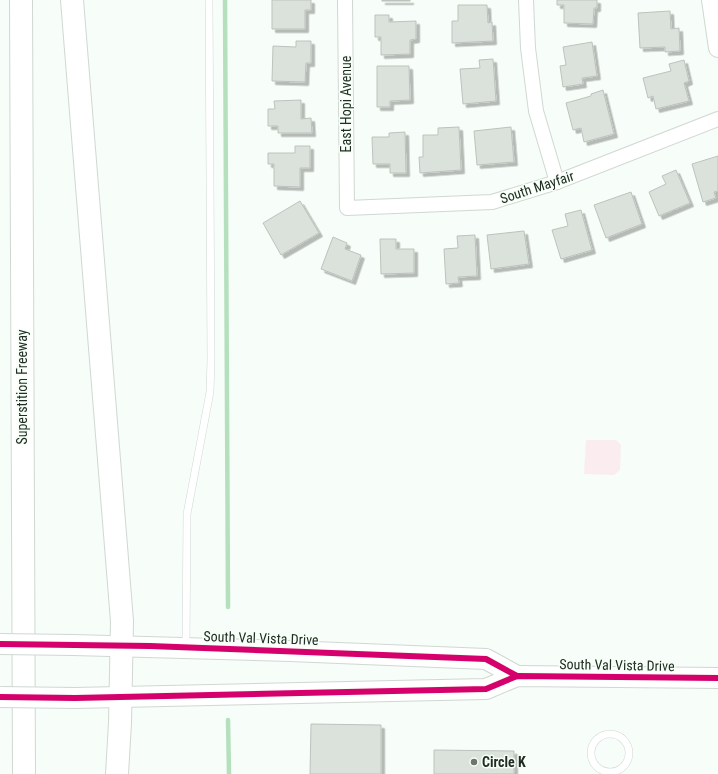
<svg xmlns="http://www.w3.org/2000/svg" width="718" height="774" font-family="'Roboto Condensed',sans-serif">
  <style>
    .green { fill: #fbecf0 }
    .lines { fill: none; stroke-linecap: round; stroke-linejoin: round }
    .stream { stroke: #b5e0be; stroke-width: 4.5 }
    .building { fill: #dae2db; stroke: #bcc3bd; filter: url(#shadow) }
    .service-casing { stroke: #d0d8d2; stroke-width: 8 }
    .minor-casing { stroke: #d0d8d2; stroke-width: 16 }
    .tertiary-casing { stroke: #d0d8d2; stroke-width: 20 }
    .secondary-casing { stroke: #d0d8d2; stroke-width: 22 }
    .motorway-casing { stroke: #d0d8d2; stroke-width: 24 }
    .service { stroke: #fefffe; stroke-width: 7 }
    .minor { stroke: #fefffe; stroke-width: 14 }
    .tertiary { stroke: #fefffe; stroke-width: 18 }
    .secondary { stroke: #fefffe; stroke-width: 20 }
    .motorway { stroke: #fefffe; stroke-width: 22 }
    .secondary-bridge-casing { stroke: #d0d8d2; stroke-width: 22; stroke-linecap: butt }
    .secondary-bridge { stroke: #fefffe; stroke-width: 20 }
    .cycleway-casing { stroke: #f5fff6; stroke-width: 8 }
    .cycleway { stroke: #d6006c; stroke-width: 6 }
    .poi-dot { fill: #6d756e; stroke: #f5fff6; stroke-width: 1.5 }
    .labels { text-anchor: middle; stroke-width: 3; stroke-linejoin: round; paint-order: stroke }
    .street-label { font-size: 14px; fill: #222c24; stroke: #f5fff6 }
    .poi-label { font-size: 14px; font-weight: bold; fill: #222c24; stroke: #f5fff6; text-anchor: start }
  </style>
  <defs>
    <filter id="shadow"><feDropShadow dx="3.5" dy="3.5" stdDeviation="0" flood-color="#0004"/></filter>
  </defs>
  <rect width="100%" height="100%" fill="#f7fdf8"/>
  <polygon class="green" points="586,440 616,440 621,445 620,470 614,475 584,474"/>
  <g class="lines">
    <g class="stream">
      <polyline points="225,0 228,607"/>
      <polyline points="228,720 229,774"/>
    </g>
  </g>
  <g class="building">
    <polygon points="272,0 311,0 311,10 305,10 305,29 272,29"/>
    <rect x="382" y="0" width="28" height="1"/>
    <polygon points="557,0 597,0 597,8 594,8 593,24 564,23 564,5 557,5"/>
    <polygon points="458,5 487,5 488,23 492,22 493,41 452,43 452,21 458,21"/>
    <polygon points="670,11 671,29 679,28 680,51 665,52 665,47 640,48 638,13"/>
    <polygon points="375,15 389,15 389,22 416,21 416,39 410,40 410,54 381,55 381,37 375,37"/>
    <polygon points="296,41 311,41 311,63 306,63 305,82 272,81 273,46 296,47"/>
    <polygon points="592,42 597,76 582,78 583,84 563,87 560,66 566,65 563,47"/>
    <polygon points="493,59 496,101 463,104 460,69 480,68 479,60"/>
    <polygon points="684,60 689,81 684,83 689,101 656,109 653,96 648,98 643,78 671,71 669,64"/>
    <polygon points="377,66 409,66 410,100 390,101 390,107 377,107"/>
    <polygon points="603,90 614,134 584,142 581,128 573,130 566,103 591,96 591,94"/>
    <polygon points="301,100 301,119 311,118 312,133 278,133 278,126 268,126 268,109 275,109 274,101"/>
    <polygon points="459,127 461,170 420,173 419,157 423,157 423,135 438,135 438,128"/>
    <polygon points="511,127 514,162 477,165 474,131"/>
    <polygon points="405,132 406,173 390,173 390,164 373,164 372,137 389,137 389,133"/>
    <polygon points="295,146 310,146 310,168 300,168 300,187 274,186 274,164 268,164 268,153 295,153"/>
    <polygon points="718,156 718,191 714,192 716,198 703,202 692,164"/>
    <polygon points="676,170 690,203 659,216 649,192 666,184 662,176"/>
    <polygon points="631,192 642,224 606,238 594,205"/>
    <polygon points="300,201 319,233 281,255 263,223"/>
    <polygon points="581,210 592,250 561,259 552,230 568,226 565,214"/>
    <polygon points="524,231 529,264 491,269 487,235"/>
    <polygon points="475,235 477,276 458,277 459,283 446,284 444,249 458,248 457,236"/>
    <polygon points="333,237 347,243 345,249 361,255 352,281 321,269"/>
    <polygon points="380,239 396,239 396,249 414,249 414,273 381,274"/>
    <polygon points="311,724 381,725 381,774 310,774"/>
    <polygon points="434,750 514,751 514,774 434,774"/>
  </g>
  <g class="lines">
    <g class="service-casing">
      <g id="service">
        <polyline points="186,647 187,514 210,392 211,360 209,0"/>
        <circle cx="610" cy="753" r="19"/>
      </g>
    </g>
    <g class="minor-casing">
      <g id="minor">
        <polyline points="345,0 347,208 492,202 557,182 718,119"/>
        <polyline points="526,0 528,48 536,111 557,182"/>
      </g>
    </g>
    <g class="tertiary-casing">
      <polyline id="tertiary" points="711,0 718,48"/>
    </g>
    <g class="secondary-casing">
      <g id="secondary">
        <polyline points="73,645 290,651 486,659 517,676"/>
        <polyline points="75,698 486,689 517,676 718,678"/>
      </g>
    </g>
    <g class="motorway-casing">
      <g id="motorway">
        <polyline points="21,0 24,774"/>
        <polyline points="72,0 122,621 120,723 117,774"/>
      </g>
    </g>
    <use href="#service" class="service"/>
    <use href="#minor" class="minor"/>
    <use href="#tertiary" class="tertiary"/>
    <use href="#secondary" class="secondary"/>
    <use href="#motorway" class="motorway"/>
    <g class="secondary-bridge-casing">
      <g id="secondary-bridge">
        <polyline points="0,644 73,645"/>
        <polyline points="0,697 75,698"/>
      </g>
    </g>
    <use href="#secondary-bridge" class="secondary-bridge"/>
    <g class="cycleway-casing">
      <g id="cycleway">
        <polyline points="0,644 150,646 486,659 517,676"/>
        <polyline points="0,697 75,698 486,689 517,676 718,678"/>
      </g>
    </g>
    <use href="#cycleway" class="cycleway"/>
  </g>
  <circle class="poi-dot" cx="474" cy="762" r="4"/>
  <g class="labels">
    <g class="street-label">
      <text transform="translate(346 104) rotate(-90)" y="5">East Hopi Avenue</text>
      <text transform="translate(537 187) rotate(-18)" y="5">South Mayfair</text>
      <text transform="translate(22 387) rotate(-90)" y="5">Superstition Freeway</text>
      <text transform="translate(261 638) rotate(2)" y="5">South Val Vista Drive</text>
      <text transform="translate(617 665) rotate(1)" y="5">South Val Vista Drive</text>
    </g>
    <g class="poi-label">
      <text x="482" y="767">Circle K</text>
    </g>
  </g>
</svg>
